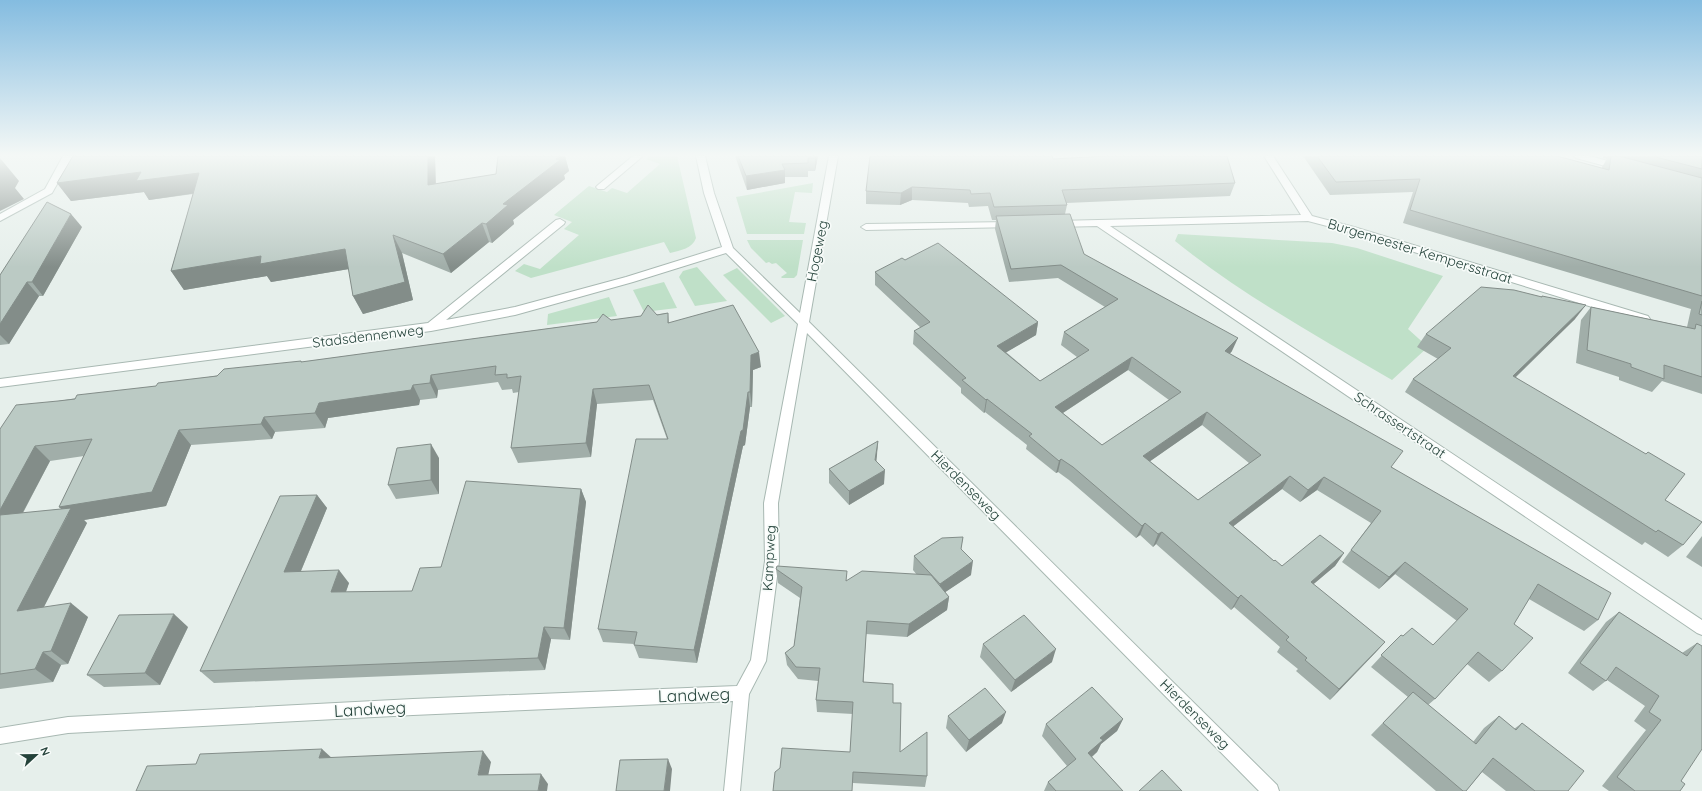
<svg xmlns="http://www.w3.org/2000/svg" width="1702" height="791" font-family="Quicksand,sans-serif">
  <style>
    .green { fill: #bfe0c8 }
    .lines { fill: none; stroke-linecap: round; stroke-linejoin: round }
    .lane-casing { stroke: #a8b8b2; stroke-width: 2 }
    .street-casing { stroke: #a8b8b2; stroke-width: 2 }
    .lane { fill: #fff; fill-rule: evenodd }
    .street { fill: #fff; fill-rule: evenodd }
    .wall { fill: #a1aea9; fill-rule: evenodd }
    .shaded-wall { fill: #838d89 }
    .building { fill: #bbcac4; stroke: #838d89; fill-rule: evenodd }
    .labels { text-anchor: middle; stroke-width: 3.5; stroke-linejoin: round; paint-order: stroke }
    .street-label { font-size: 14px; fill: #24423a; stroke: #f7fbf9 }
    .near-street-label { font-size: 17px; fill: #24423a; stroke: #f7fbf9 }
  </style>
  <rect width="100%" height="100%" fill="#e6efeb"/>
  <g class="green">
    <path d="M650,156h27l19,82c-4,11 -15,12 -26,15l-6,-11 -133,36 -16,-7 9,-7 16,5 39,-34 -15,-6 8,-7 -18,-7 35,-29 18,6 5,-4 15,5 33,-29 -14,-5z"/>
    <polygon points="813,183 812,193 795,192 789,222 806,223 804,234 747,234 736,197"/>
    <path d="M1178,234l154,9 25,5 86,28 -35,53 20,18 -36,33c-74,-43 -150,-85 -217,-139z"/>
    <polygon points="747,240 803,240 797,275 794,278 782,278 781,277 787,273 776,263 772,264 769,262 766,263 751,248"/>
    <polygon points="697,267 727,301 695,306 679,277 683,271"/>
    <polygon points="737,268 785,316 771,323 723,275"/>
    <polygon points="664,282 677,308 644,312 633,290"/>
    <polygon points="609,297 617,316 547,325 548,314"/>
  </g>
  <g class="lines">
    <g class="lane-casing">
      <polygon id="lane" points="63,156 73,156 52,193 0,221 0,214 45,189"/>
    </g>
    <g class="street-casing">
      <g id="street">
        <polygon points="633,156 643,156 604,189 598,189 596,187 598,185"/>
        <polygon points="696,156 705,156 714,193 733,248 800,313 829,156 838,156 809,322 1277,785 1279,791 1259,791 807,333 778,503 779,561 766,661 749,694 740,791 724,791 733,701 413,715 68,733 0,744 0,728 68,717 413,699 737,686 751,660 765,561 764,503 798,324 726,253 633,282 515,315 431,331 0,387 0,379 428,323 556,220 560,219 565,222 564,224 446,320 515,307 626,277 722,247 704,193"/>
        <polygon points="1264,156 1273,156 1312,216 1354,227 1648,316 1650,319 1648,322 1644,323 1346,231 1308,221 1110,226 1702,620 1702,635 1697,633 1097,226 1057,227 1052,224 1057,221 1301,215"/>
        <polygon points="1574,156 1589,156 1623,165 1625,167 1620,170 1576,158"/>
        <polygon points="1011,222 1015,223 1016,225 1015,227 866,230 861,227 866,224"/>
      </g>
    </g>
    <use href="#lane" class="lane"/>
    <use href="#street" class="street"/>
  </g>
  <g class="wall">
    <polygon points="73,156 435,156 436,184 496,174 498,156 566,156 565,156 569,171 564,175 565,179 513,220 514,224 492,243 489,242 451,273 402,253 413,300 363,314 353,296 349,269 271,282 267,276 184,290 171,271 193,194 149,200 144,192 71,201 57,183"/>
    <polygon points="735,156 818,156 815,171 808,171 808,177 785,177 785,183 747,190"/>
    <polygon points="1303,156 1557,156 1602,168 1602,167 1607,159 1603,158 1603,156 1702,156 1702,394 1662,381 1652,392 1619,380 1619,377 1576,363 1581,320 1591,307 1687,327 1691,309 1403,223 1413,192 1330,195"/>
    <path d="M1053,159l182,24 -5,13 -164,7 1,2 -2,9 19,40 148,97 -2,3 162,113 206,153 -14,11 -55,-32 -15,25 -12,47 -13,11 -22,-18 -32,35 -7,6 45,37 11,-14 15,-12 15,13 8,-6 46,68h-62l-24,-19 -16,19h-30l-65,-56 37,-38 -37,-30 30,-32 2,1 30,9 24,-24 -62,-47 -16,15 -37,-27 29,-39 -54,-33 -17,12 -18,-13 -49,37 41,35 8,5 62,-13 -9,13 -22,18 72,58 -10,11 -45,47 -34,-29 2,-2 -21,-17 3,-5 -46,-40 -3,3 -75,-66 -3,3 -13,-12 -4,3 -67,-58 -11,-8 -2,1 -30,-24 1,-4 -42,-33 -1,1 -23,-20v-5l-48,-44 1,-13 7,-3 -46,-43v-13l30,-12 133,62 -2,13 -30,17 34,29 37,-24 -16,-12 3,-13 41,-25 -47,-29 -49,4 -14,-53 1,-9h-4l-4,-14 -19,1 -1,-4 -56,-3 -12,5 -34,-1v-13zM1128,370l41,30 -67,45 -39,-32zM1202,425l47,38 -51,37 -48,-39z"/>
    <polygon points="82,227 43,296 39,296 9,344 0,345 0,275"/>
    <polygon points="1542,296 1575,319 1516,377 1665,500 1683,545 1668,557 1645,542 1642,545 1405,392 1413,379 1438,359 1417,347 1426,334 1541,297"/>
    <path d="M668,313l1,10 92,44 -8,3 -1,37h-2l-5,38 -2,1 -46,217 -58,-5 -5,-13v-1l-31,-2 -5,-13 69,-190 -14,-39 -56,4 -6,53 -73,6 -7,-15 8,-56 -6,1 -1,-4 -10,1 -4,-8 -60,8 -1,8 -17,2 -1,5 -91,13 -3,10 -50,4 -3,7 -81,6 -25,61 -82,14 3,3 -43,84 44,10 -20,47 -7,1 -8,17 -53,7v-260l58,-28 98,-15 145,-25 1,1 309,-42zM84,456l-25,51 3,2 -39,4 27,-52z"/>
    <polygon points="878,441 876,461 884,484 849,505 829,483 829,469"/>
    <polygon points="439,458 439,494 396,499 388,485"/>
    <polygon points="581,489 586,502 570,640 551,639 545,670 214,683 200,671 317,495 327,508 301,571 349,583 346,592 412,591 441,567"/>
    <polygon points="1702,536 1702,567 1686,557"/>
    <polygon points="963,537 961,549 971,575 945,592 949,597 947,610 907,637 866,634 863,682 893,703 900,752 927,776 925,787 853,783 850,752 853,714 817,712 816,700 818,681 798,679 787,665 785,653 794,646 800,598 778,583 776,569 847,581 917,575 913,570 914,556"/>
    <polygon points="1619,612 1682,653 1697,643 1680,791 1609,791 1602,786 1646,730 1634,721 1645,706 1607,680 1593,691 1568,673 1606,622"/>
    <polygon points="188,627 160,685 104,687 87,675"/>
    <polygon points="983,644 1052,662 1011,692 980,657"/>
    <polygon points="948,716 1002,723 966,752 946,728"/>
    <polygon points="1123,719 1117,731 1101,744 1097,752 1092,757 1123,791 1044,791 1048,782 1067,766 1042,736 1046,724"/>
  </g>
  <g class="shaded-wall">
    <polygon points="428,156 435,156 436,203 428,185"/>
    <polygon points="551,156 566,156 565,156 569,171 564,175 565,179 513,220 514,224 492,243 486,224 503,204"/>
    <polygon points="815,156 818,156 815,171"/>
    <polygon points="0,158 19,181 15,188 24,199 0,211"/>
    <polygon points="785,170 785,183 747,190 746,176"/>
    <polygon points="141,172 199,173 210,191 149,200 144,192 71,201 57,183"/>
    <polygon points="912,187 912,200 900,205 901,193"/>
    <polygon points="71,214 82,227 43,296 32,282"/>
    <polygon points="482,223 489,242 451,273 443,254"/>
    <polygon points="393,235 402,253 413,300 363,314 353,296"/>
    <polygon points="345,249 355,268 271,282 267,276 184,290 171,271 261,256"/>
    <polygon points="27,282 39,296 9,344 0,335 0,324"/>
    <polygon points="1586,305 1575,319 1503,389 1513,376"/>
    <polygon points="1038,322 1036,335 995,359 997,346"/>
    <polygon points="1238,338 1232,351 1219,364 1225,351"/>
    <polygon points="759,352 761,367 753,370 752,407 750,392 751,355"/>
    <polygon points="1132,357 1128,370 1052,420 1055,407"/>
    <polygon points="431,375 438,390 437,398 430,383"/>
    <polygon points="413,385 420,400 419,405 328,418 325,428 315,413 319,403"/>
    <polygon points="593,389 597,404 591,457 586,443"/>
    <polygon points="748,392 750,407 745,445 743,446 697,663 694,650 741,431"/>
    <polygon points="987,399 985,412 984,413 986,400"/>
    <polygon points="1207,412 1202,425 1139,469 1143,456"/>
    <polygon points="264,417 275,432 272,439 261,424"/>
    <polygon points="179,430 191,445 166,506 84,520 87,523 35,624 17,611 68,515 59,507"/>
    <polygon points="878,441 877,455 875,474 875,460"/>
    <polygon points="431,444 439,458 439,494 431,480"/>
    <polygon points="35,446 50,461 14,529 0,518 0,510"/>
    <polygon points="1061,459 1058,472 1056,473 1059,461"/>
    <polygon points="885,470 884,484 849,505 849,491"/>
    <polygon points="1290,476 1282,489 1222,535 1229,523"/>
    <polygon points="1324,477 1317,490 1300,502 1308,490"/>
    <polygon points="581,489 586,502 570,640 564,628"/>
    <polygon points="317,495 327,508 295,585 284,572"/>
    <polygon points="1145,523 1140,535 1136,538 1142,526"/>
    <polygon points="1162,532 1156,544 1153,547 1158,534"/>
    <polygon points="1344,553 1335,566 1302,594 1311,582"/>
    <polygon points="973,561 971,575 938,597 940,584"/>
    <polygon points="1405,562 1395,574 1379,589 1389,577"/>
    <polygon points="339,570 349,583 341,605 331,592"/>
    <polygon points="1241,595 1234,607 1231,610 1238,598"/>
    <polygon points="949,597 947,610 907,637 909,624"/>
    <polygon points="71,603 88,617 68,664 51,651"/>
    <polygon points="174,614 188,627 160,685 145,673"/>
    <polygon points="867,621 866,634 863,694 863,682"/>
    <polygon points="544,627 551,639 545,670 538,658"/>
    <polygon points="1385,642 1375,653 1330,700 1339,689"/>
    <polygon points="1056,649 1052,662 1011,692 1015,680"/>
    <polygon points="43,652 61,665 53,682 35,669"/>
    <polygon points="1006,712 1002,723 966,752 969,740"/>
    <polygon points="1123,719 1117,731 1101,744 1097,752 1083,764 1088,753 1100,738"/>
    <polygon points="322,749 334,760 319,758"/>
    <polygon points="483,751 491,762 486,786 478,775"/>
    <polygon points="668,759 672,769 670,791 664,791"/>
    <polygon points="541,774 548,784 547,791 538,791"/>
  </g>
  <g class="building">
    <polygon points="73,156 428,156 428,185 496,174 498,156 560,156 556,159 560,160 503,204 508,205 486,224 482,223 443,254 393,235 405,282 353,296 345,249 260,264 261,256 171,271 199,173 136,181 141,172 57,183"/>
    <polygon points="738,156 815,156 815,158 808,158 808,163 782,164 785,170 746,176"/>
    <polygon points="870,156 1052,156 1053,159 1106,156 1227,156 1235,183 1062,190 1067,205 994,207 990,193 971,194 970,190 912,187 901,193 866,191"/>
    <polygon points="1317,156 1557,156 1609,170 1611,156 1619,156 1702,178 1702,296 1410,210 1420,179 1336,182"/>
    <polygon points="1652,156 1702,156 1702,169"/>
    <polygon points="47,202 71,214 32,282 27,282 0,324 0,275"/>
    <path d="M1070,214l14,40 154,84 -13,13 178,100 -12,16 220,126 -13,27 -60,-36 -24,40 19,14 -31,33 -24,-19 -43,47 -54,-44 20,-20 2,1 9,-8 21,17 35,-36 -63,-47 -16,15 -38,-27 30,-39 -57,-34 -16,13 -18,-14 -61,47 45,38 1,-1 7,6 38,-31 24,18 -33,29 74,60 -46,47 -34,-29 2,-2 -21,-18 3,-3 -48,-42 -3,3 -76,-66 -4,2 -13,-11 -3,3 -69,-59 -12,-8 -2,2 -30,-25 3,-2 -45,-35 -1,1 -24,-20 4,-2 -52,-47 16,-9 -55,-50 27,-14 3,2 33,-17 100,79 -41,24 43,35 49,-31 -25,-18 54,-33 -57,-34 -50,4 -15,-53zM1132,357l49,35 -79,53 -47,-38zM1207,412l54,43 -63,45 -55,-44z"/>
    <polygon points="1481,287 1514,290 1542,297 1542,296 1586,305 1513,376 1646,454 1648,452 1685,474 1665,500 1702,522 1683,545 1658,530 1656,532 1413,379 1451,348 1426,334"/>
    <polygon points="1702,301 1702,315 1699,314"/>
    <polygon points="648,305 657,315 668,313 668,323 733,305 759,352 751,355 750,392 748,392 743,430 741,431 694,650 634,645 637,632 598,629 636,439 668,439 649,385 593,389 586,443 511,448 521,376 507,378 507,374 495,375 496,366 431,375 430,383 413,385 411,390 319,403 315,413 264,417 261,424 179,430 152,492 59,507 92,439 35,446 0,510 0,429 16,405 58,401 75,399 77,395 156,386 158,383 217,376 224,369 301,361 301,362 597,322 603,314 611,320 641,316"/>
    <polygon points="1591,307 1695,329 1696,324 1702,326 1702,377 1664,365 1664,379 1631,367 1631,364 1587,350"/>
    <polygon points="878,441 875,460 885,470 849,491 829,469"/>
    <polygon points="431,444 431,480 388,485 397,448"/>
    <polygon points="466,481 581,489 564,628 544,627 538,658 200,671 280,496 317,495 284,572 339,570 331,592 412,591 420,568 441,567"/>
    <polygon points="71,508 17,611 71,603 51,651 43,652 35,669 0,674 0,515"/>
    <polygon points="963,537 961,549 973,561 940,584 914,556 942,538"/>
    <polygon points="777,566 847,571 846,581 862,571 931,575 949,597 909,624 867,621 863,682 893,684 893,703 901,703 900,752 927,732 927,776 853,772 852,791 773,791 775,772 780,768 782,748 850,752 853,702 816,700 820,668 796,667 785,653 794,646 802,587 776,569"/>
    <polygon points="1619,612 1687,656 1697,643 1702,646 1702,749 1681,781 1685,784 1680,791 1635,791 1617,777 1661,720 1649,712 1659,696 1616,667 1606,681 1580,663"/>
    <polygon points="174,614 145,673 87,675 119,615"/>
    <polygon points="1024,615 1056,649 1015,680 983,644"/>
    <polygon points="1092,687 1123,719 1100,738 1103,740 1088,753 1123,791 1056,791 1048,782 1076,759 1046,724"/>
    <polygon points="985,688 1006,712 969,740 948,716"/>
    <polygon points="1413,692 1476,744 1499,716 1516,730 1522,723 1584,771 1568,791 1535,791 1493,758 1466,791 1463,791 1383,723"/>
    <polygon points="322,749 319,758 483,751 478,775 541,774 538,791 136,791 147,766 196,764 200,754"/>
    <polygon points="668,759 664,791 616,791 620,760"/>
    <polygon points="1162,770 1182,791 1139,791"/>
  </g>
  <linearGradient id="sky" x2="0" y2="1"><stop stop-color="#84bce0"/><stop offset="0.58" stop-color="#f4f8f6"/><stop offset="1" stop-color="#f4f8f6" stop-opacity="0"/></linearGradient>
  <rect width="1702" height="267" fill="url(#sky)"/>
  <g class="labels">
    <g class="street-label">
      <text transform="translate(817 251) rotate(-79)" y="5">Hogeweg</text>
      <text transform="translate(1420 251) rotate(17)" y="5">Burgemeester Kempersstraat</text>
      <text transform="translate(368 336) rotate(-7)" y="5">Stadsdennenweg</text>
      <text transform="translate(1400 425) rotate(34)" y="5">Schrassertstraat</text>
      <text transform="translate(966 485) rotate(45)" y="5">Hierdenseweg</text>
      <text transform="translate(769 558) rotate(-87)" y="5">Kampweg</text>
      <text transform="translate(1195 714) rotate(45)" y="5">Hierdenseweg</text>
    </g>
    <g class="near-street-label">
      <text transform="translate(694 695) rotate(-2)" y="6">Landweg</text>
      <text transform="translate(370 709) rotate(-3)" y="6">Landweg</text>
    </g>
  </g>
  <g transform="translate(36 755) rotate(68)" stroke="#f7fbf9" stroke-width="3" paint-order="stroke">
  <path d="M0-3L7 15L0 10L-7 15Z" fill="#24423a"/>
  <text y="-6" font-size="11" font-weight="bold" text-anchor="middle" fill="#24423a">N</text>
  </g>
</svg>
